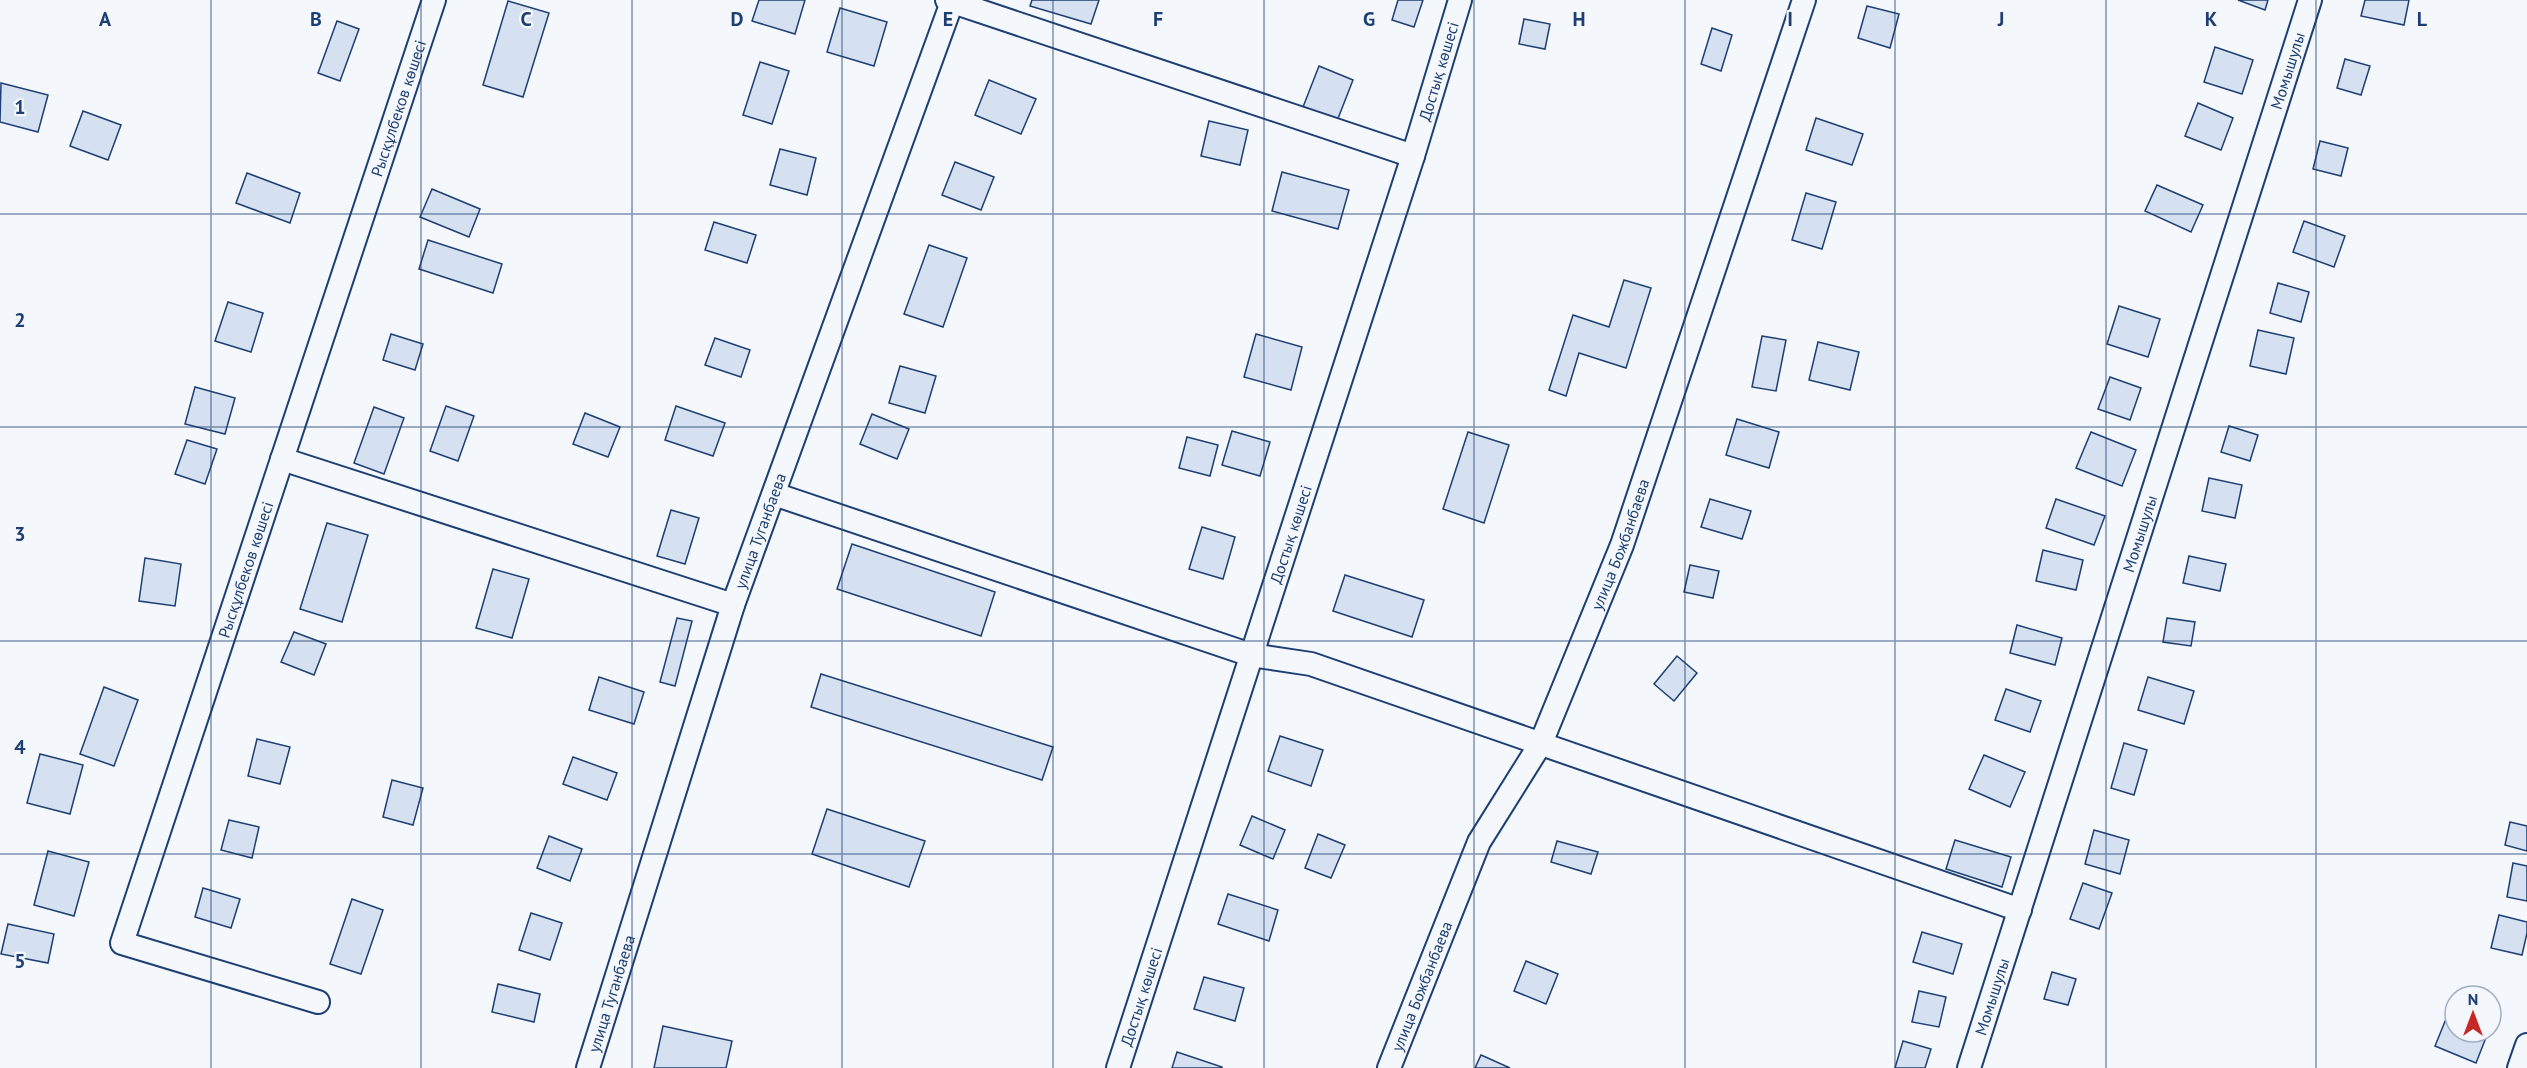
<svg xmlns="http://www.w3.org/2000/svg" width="2527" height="1068" font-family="'PT Sans',sans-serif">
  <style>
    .building { fill: #d5e0f0; stroke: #1d3f73; stroke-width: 1.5 }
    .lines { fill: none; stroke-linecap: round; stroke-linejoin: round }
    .minor-casing { stroke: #1d3f73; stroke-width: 26 }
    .minor { stroke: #f4f7fb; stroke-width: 22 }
    .grid { fill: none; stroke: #1d3f73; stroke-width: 1.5; stroke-opacity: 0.55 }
    .labels { text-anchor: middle; stroke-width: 4.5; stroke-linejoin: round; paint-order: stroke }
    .street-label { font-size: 16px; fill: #1d3f73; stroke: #f4f7fb }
    .grid-label { font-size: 20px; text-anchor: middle; font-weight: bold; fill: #1d3f73; stroke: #f4f7fb; stroke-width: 4.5; stroke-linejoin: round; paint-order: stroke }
  </style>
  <rect width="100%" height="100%" fill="#f4f7fb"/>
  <g class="building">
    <polygon points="759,0 805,0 795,34 752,21"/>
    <polygon points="1032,0 1099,0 1091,24 1030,6"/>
    <polygon points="1398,0 1423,0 1414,27 1392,20"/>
    <polygon points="2238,0 2268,0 2265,10"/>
    <polygon points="2365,0 2409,0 2404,25 2361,16"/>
    <polygon points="508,1 549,13 523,97 483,85"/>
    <polygon points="1867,6 1899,14 1890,48 1858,38"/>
    <polygon points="840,8 887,22 874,66 827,52"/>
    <polygon points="1524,19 1550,24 1545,49 1519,44"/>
    <polygon points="337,21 359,29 340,81 318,73"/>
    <polygon points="1712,28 1732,35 1721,71 1701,64"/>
    <polygon points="2215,47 2253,60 2242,94 2204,82"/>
    <polygon points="2345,59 2370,66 2361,95 2337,88"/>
    <polygon points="760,62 789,71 772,124 743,115"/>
    <polygon points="1319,66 1353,80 1337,121 1303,107"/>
    <polygon points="989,80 1036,99 1021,134 975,115"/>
    <polygon points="1,83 48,95 38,132 0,122"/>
    <polygon points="2198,103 2233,118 2221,150 2185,136"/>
    <polygon points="83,111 121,125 108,160 70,146"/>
    <polygon points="1816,118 1863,134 1852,165 1806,150"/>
    <polygon points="1209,121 1248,130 1240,165 1201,156"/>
    <polygon points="2320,141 2348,148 2341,176 2313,169"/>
    <polygon points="780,149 816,158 807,195 770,185"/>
    <polygon points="955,162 994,177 981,210 942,195"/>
    <polygon points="1282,172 1349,190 1338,229 1272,211"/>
    <polygon points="247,173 300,193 290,223 236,203"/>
    <polygon points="2157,185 2203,205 2191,232 2145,211"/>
    <polygon points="432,189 480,209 469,237 420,217"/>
    <polygon points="1806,193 1836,202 1822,249 1792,240"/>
    <polygon points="2304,221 2345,236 2334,267 2293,252"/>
    <polygon points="714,222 756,235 747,263 705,250"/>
    <polygon points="428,240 502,264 493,293 419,269"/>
    <polygon points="929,245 967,258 943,327 904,314"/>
    <polygon points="1624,280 1651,288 1626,368 1579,353 1566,396 1549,390 1573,315 1609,327"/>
    <polygon points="2278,283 2309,292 2301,322 2270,313"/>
    <polygon points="228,302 263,313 251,352 215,341"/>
    <polygon points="2119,306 2160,319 2148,357 2107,344"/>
    <polygon points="2258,330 2294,338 2286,374 2250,366"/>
    <polygon points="391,334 423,344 415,370 383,360"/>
    <polygon points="1256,334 1302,347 1291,390 1244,377"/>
    <polygon points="1762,336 1786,340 1776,391 1752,387"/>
    <polygon points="715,338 750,350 741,377 705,365"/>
    <polygon points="1818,342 1859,352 1850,390 1809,380"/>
    <polygon points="900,366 936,376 925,413 889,403"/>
    <polygon points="2110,377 2141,388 2130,420 2098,409"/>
    <polygon points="195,387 235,398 225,434 185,424"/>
    <polygon points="446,406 474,416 458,461 430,451"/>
    <polygon points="676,406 725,423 713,456 665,440"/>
    <polygon points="374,407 404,418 384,474 354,463"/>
    <polygon points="585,413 620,427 608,457 573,444"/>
    <polygon points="872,414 909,429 897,459 860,444"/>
    <polygon points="1737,419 1779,432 1769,468 1726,455"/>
    <polygon points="2229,426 2258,435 2250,461 2221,452"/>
    <polygon points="1232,431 1270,442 1260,476 1222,465"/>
    <polygon points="1468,432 1509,445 1484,523 1443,509"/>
    <polygon points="2091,432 2136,450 2122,486 2076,468"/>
    <polygon points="1187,437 1218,445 1210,476 1179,468"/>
    <polygon points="187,440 217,449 205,484 175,474"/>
    <polygon points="2209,478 2242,485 2235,518 2202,511"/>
    <polygon points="1710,499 1751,511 1742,539 1701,527"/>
    <polygon points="2056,499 2105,516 2094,545 2046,528"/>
    <polygon points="671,510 699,518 685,564 657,556"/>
    <polygon points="327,523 368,535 342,622 300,609"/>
    <polygon points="1202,527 1235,537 1223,579 1189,569"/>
    <polygon points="852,544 995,592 981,636 837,589"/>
    <polygon points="2043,550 2083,560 2076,590 2036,581"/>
    <polygon points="2189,556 2226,564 2220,591 2183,583"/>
    <polygon points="145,558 181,564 175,606 139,601"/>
    <polygon points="1690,565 1719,571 1713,598 1684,592"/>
    <polygon points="493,569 529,579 512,638 476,628"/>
    <polygon points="1345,575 1424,600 1412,637 1333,611"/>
    <polygon points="677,618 692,621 675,686 660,682"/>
    <polygon points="2167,618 2195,622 2191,646 2163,642"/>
    <polygon points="2017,625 2062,638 2055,665 2010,653"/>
    <polygon points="294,632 326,644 314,675 281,662"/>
    <polygon points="1677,656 1697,673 1674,701 1654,684"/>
    <polygon points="821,674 1053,747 1042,780 811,707"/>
    <polygon points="599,677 644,692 634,724 589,710"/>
    <polygon points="2148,677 2194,691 2184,724 2138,710"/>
    <polygon points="104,687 138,700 114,766 80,754"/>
    <polygon points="2006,689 2041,701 2030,732 1995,720"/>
    <polygon points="1280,736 1323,750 1311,786 1268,771"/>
    <polygon points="257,739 290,747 280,784 248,776"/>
    <polygon points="2124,743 2147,750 2134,795 2111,788"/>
    <polygon points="40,754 83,765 70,814 27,803"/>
    <polygon points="1984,755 2025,772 2010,807 1969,789"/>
    <polygon points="573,757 617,773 607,800 563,784"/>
    <polygon points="392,780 423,788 413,825 383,817"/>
    <polygon points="827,809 925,841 909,887 812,854"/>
    <polygon points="1252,816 1285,830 1273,859 1240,845"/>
    <polygon points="229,820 259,827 252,858 221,850"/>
    <polygon points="2510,822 2527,826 2527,851 2505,845"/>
    <polygon points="2094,830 2129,840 2120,874 2085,864"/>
    <polygon points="1318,834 1345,845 1331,878 1305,868"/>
    <polygon points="549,836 582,849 570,881 537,868"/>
    <polygon points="1955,840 2011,857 2002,887 1946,869"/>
    <polygon points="1557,841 1598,852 1591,874 1551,862"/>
    <polygon points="48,851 89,862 74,916 34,905"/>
    <polygon points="2513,863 2527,866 2527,901 2507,897"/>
    <polygon points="2083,883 2112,893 2099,929 2070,919"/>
    <polygon points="203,888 240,899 231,928 195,917"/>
    <polygon points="1228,894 1278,910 1269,941 1218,924"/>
    <polygon points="352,899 383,910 361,974 330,964"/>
    <polygon points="531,913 562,923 550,960 519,950"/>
    <polygon points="2499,915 2527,922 2527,933 2522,955 2491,948"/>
    <polygon points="8,924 54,934 48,963 1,954"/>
    <polygon points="1922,932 1962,944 1953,974 1913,962"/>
    <polygon points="1526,961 1558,974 1546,1004 1514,991"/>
    <polygon points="2052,972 2076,979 2068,1005 2044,999"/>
    <polygon points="1204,977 1244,988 1235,1021 1194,1009"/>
    <polygon points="498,984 540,994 534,1022 492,1012"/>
    <polygon points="1919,991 1946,997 1939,1027 1912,1022"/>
    <polygon points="2446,1019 2455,1022 2455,1032 2480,1032 2487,1035 2476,1063 2435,1046"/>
    <polygon points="663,1026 732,1041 726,1068 654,1068"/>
    <polygon points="1903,1041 1931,1049 1925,1068 1895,1068"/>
    <polygon points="1177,1052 1222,1067 1222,1068 1172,1068"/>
    <polygon points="1481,1055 1510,1068 1475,1068"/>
  </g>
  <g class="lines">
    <g class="minor-casing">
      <g id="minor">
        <polyline points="947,0 1413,156"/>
        <polyline points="282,459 733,605"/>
        <polyline points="774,494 1251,655 1311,664 2020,910"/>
        <path id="s1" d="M318,1002l-196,-59 312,-943"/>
        <path id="s2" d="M588,1068l145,-463 219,-603"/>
        <path id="s3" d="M1118,1068l295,-912 47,-156"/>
        <path id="s4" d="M1389,1068l90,-226 62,-99 81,-198 182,-545"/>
        <path id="s5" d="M1969,1068l341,-1068"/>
        <polyline points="2519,1068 2527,1045"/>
      </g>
    </g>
    <use href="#minor" class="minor"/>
  </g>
  <path class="grid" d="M211,0v1068M421,0v1068M632,0v1068M842,0v1068M1053,0v1068M1264,0v1068M1474,0v1068M1685,0v1068M1895,0v1068M2106,0v1068M2316,0v1068M0,214h2527M0,427h2527M0,641h2527M0,854h2527"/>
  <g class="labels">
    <g class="street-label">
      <text dy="6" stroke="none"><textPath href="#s5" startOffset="1047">Момышулы</textPath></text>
      <text dy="6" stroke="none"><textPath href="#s3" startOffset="1047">Достық көшесі</textPath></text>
      <text dy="6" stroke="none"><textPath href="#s1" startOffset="1084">Рысқұлбеков көшесі</textPath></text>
      <text dy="6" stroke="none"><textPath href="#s2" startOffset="564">улица Туганбаева</textPath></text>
      <text dy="6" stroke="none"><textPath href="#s3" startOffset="561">Достық көшесі</textPath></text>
      <text dy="6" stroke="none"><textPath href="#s5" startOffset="561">Момышулы</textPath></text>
      <text dy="6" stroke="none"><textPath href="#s4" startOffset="574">улица Божбанбаева</textPath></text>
      <text dy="6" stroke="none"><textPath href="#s1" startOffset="598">Рысқұлбеков көшесі</textPath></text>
      <text dy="6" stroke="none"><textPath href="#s4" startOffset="88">улица Божбанбаева</textPath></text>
      <text dy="6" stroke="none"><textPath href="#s2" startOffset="78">улица Туганбаева</textPath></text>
      <text dy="6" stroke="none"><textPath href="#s3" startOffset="75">Достық көшесі</textPath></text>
      <text dy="6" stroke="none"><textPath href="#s5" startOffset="75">Момышулы</textPath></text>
    </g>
  </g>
  <g class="grid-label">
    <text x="105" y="26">A</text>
    <text x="316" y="26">B</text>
    <text x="526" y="26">C</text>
    <text x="737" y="26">D</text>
    <text x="948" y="26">E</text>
    <text x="1158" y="26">F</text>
    <text x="1369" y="26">G</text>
    <text x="1579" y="26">H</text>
    <text x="1790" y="26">I</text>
    <text x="2001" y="26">J</text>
    <text x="2211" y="26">K</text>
    <text x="2422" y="26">L</text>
    <text x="20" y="114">1</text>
    <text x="20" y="327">2</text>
    <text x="20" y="541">3</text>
    <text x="20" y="754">4</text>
    <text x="20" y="968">5</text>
  </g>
  <g transform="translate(2473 1014)"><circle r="28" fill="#f4f7fb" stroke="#9eadc5" stroke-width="1.5"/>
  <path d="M0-4.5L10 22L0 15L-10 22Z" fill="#c62828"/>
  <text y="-9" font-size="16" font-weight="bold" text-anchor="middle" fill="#1d3f73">N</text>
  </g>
</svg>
